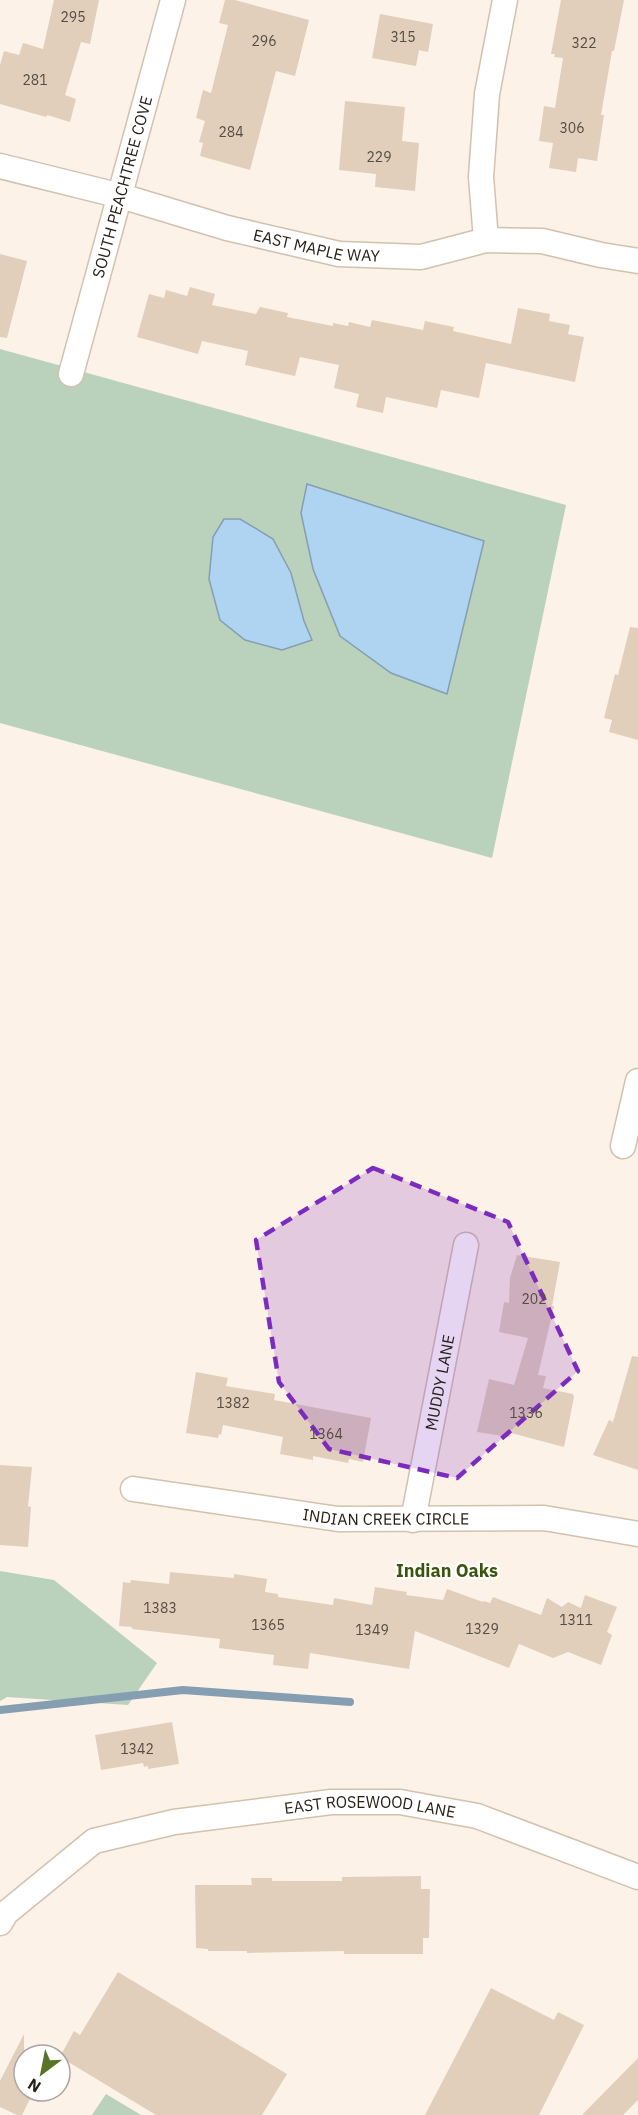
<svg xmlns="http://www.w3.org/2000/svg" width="638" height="2115" font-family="'IBM Plex Sans',sans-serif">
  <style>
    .green { fill: #bad1bb }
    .water { fill: #aed4f2; stroke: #869eb1; stroke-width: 1.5 }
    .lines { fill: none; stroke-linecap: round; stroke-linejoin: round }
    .stream { stroke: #869eb1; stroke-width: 8 }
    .building { fill: #e1cfbc }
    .street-casing { stroke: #d2c1ae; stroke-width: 27 }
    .street { stroke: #fff; stroke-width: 24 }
    .marked { fill: #7b2cbf; fill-opacity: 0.2; stroke: #7b2cbf; stroke-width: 4.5; stroke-dasharray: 12 8; stroke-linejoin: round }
    .labels { text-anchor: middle; stroke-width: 4.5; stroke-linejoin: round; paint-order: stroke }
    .number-label { font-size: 14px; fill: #564c42 }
    .street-label { font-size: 16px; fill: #28211a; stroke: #fff }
    .neighbourhood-label { font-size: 18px; font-weight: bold; fill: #3b540c; stroke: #fff }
  </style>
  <rect width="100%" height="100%" fill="#fdf2e7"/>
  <g class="green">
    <polygon points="0,349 566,505 492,858 0,723"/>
    <polygon points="0,1571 54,1580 157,1663 128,1705 7,1697 0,1701"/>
    <polygon points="106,2094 141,2115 92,2115"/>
  </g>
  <g class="water">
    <polygon points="307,484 484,541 447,694 391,673 340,636 313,569 301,513"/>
    <polygon points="224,519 240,519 273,539 291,573 304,621 312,640 282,650 245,640 220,620 209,579 213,537"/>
  </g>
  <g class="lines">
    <polyline class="stream" points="0,1710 183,1690 350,1702"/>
  </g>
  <g class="building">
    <polygon points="54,0 99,0 90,44 81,42 65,95 76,99 70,122 47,115 46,117 0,104 0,65 4,51 19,55 23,43 43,49"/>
    <polygon points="225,0 235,0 309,20 295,76 276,71 250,170 200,156 203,143 199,142 205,121 196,118 203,90 211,93 228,25 219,23"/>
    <polygon points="561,0 624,0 614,51 612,51 601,115 604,115 597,161 578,158 576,172 549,168 553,143 539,141 544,106 555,108 563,58 554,57 555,54 551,54"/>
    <polygon points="380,14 433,24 428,52 419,50 416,66 372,58"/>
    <polygon points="345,101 405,107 402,141 419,143 415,191 375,187 376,174 339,170"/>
    <polygon points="0,254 27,261 7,338 0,337"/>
    <polygon points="190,287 215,294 212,305 256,314 260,307 288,313 287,317 333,326 333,323 348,326 349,322 370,327 372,320 423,330 425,321 454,327 453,331 511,344 518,308 550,314 549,321 570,325 568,334 584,337 575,382 486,363 479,398 441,390 437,408 386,397 383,413 356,407 359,394 334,388 339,365 300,357 295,376 245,365 248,351 202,341 198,354 137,337 149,294 164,298 166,290 187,296"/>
    <polygon points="630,627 638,628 638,740 609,732 612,720 604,718 615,674 618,675"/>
    <polygon points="517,1255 560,1262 552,1306 554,1306 538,1375 546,1376 543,1388 573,1394 574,1397 564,1447 511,1433 510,1437 477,1432 489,1379 514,1385 528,1338 499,1332 504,1302 509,1303 510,1278"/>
    <polygon points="632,1356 638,1357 638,1470 593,1455 609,1420 613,1422"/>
    <polygon points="196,1372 228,1378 226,1386 275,1394 274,1400 371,1418 363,1462 349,1459 348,1463 313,1456 313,1460 280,1454 283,1437 223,1425 221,1435 219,1434 218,1438 186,1433"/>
    <polygon points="0,1465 32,1467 28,1506 31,1507 28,1547 0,1545"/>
    <polygon points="170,1572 234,1578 234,1574 267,1579 265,1592 278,1594 278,1597 333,1605 334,1598 372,1605 375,1587 407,1592 406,1595 443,1600 447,1589 483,1602 484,1601 490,1603 493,1597 541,1615 547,1598 562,1607 568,1602 581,1608 585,1595 617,1607 607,1632 612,1635 601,1665 568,1652 553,1658 519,1644 509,1668 415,1631 409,1669 310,1653 308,1669 273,1665 274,1655 219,1648 220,1639 132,1629 132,1627 119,1626 123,1582 130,1583 131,1580 169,1584"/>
    <polygon points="172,1722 179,1764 148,1769 148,1766 144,1767 143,1763 101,1770 95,1735"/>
    <polygon points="421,1876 421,1889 430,1889 429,1938 423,1938 423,1954 344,1954 344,1951 247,1953 247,1951 208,1951 208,1949 196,1948 195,1885 252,1885 251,1878 272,1878 272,1881 342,1881 342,1877"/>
    <polygon points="118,1972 287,2074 262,2115 156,2115 60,2057 74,2031 80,2035"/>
    <polygon points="491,1988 554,2020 558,2012 584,2025 539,2115 425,2115"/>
    <polygon points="24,2034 24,2091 34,2091 22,2115 17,2115 0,2107 0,2081"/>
    <polygon points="638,2058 638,2100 623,2115 582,2115"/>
  </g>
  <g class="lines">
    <g class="street-casing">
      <g id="street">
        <path id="s1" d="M0,166l121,30 106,32 112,26 82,3 65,-17 56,1 59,14 37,6"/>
        <polyline points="486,240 481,177 487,94 505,0"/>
        <path id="s2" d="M71,374l102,-374"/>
        <polyline points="623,1146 638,1081"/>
        <path id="s3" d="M133,1489l205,30 206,-1 94,16"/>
        <path id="s4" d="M413,1520l53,-275"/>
        <path id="s5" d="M0,1923l6,-10 88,-72 80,-19 157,-20h69l77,14 161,61"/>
      </g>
    </g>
    <use href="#street" class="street"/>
  </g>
  <path class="marked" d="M373,1168l135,54 70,149 -121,107 -128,-29 -50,-67 -23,-142z"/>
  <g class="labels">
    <g class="number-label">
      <text x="73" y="22">295</text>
      <text x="403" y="42">315</text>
      <text x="264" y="46">296</text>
      <text x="584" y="48">322</text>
      <text x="35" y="85">281</text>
      <text x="572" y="133">306</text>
      <text x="231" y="137">284</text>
      <text x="379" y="162">229</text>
      <text x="534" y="1304">202</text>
      <text x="233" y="1408">1382</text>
      <text x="526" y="1418">1336</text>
      <text x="326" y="1439">1364</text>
      <text x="160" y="1613">1383</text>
      <text x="576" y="1625">1311</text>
      <text x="268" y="1630">1365</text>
      <text x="482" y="1634">1329</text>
      <text x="372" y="1635">1349</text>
      <text x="137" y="1754">1342</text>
    </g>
    <g class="street-label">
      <text dy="6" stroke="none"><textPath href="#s2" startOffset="194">SOUTH PEACHTREE COVE</textPath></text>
      <text dy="6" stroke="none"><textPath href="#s1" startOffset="327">EAST MAPLE WAY</textPath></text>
      <text dy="6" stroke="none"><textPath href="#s4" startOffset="140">MUDDY LANE</textPath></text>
      <text dy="6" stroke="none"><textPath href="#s3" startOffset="255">INDIAN CREEK CIRCLE</textPath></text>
      <text dy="6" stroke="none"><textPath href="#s5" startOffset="405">EAST ROSEWOOD LANE</textPath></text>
    </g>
    <g class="neighbourhood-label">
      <text x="447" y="1577">Indian Oaks</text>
    </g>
  </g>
  <g transform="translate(42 2073) rotate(212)"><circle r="28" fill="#ffffff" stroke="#a9a6a3" stroke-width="1.5"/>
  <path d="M0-4.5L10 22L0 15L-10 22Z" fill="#577429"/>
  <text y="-9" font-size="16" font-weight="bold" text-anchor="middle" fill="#28211a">N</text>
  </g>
</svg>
